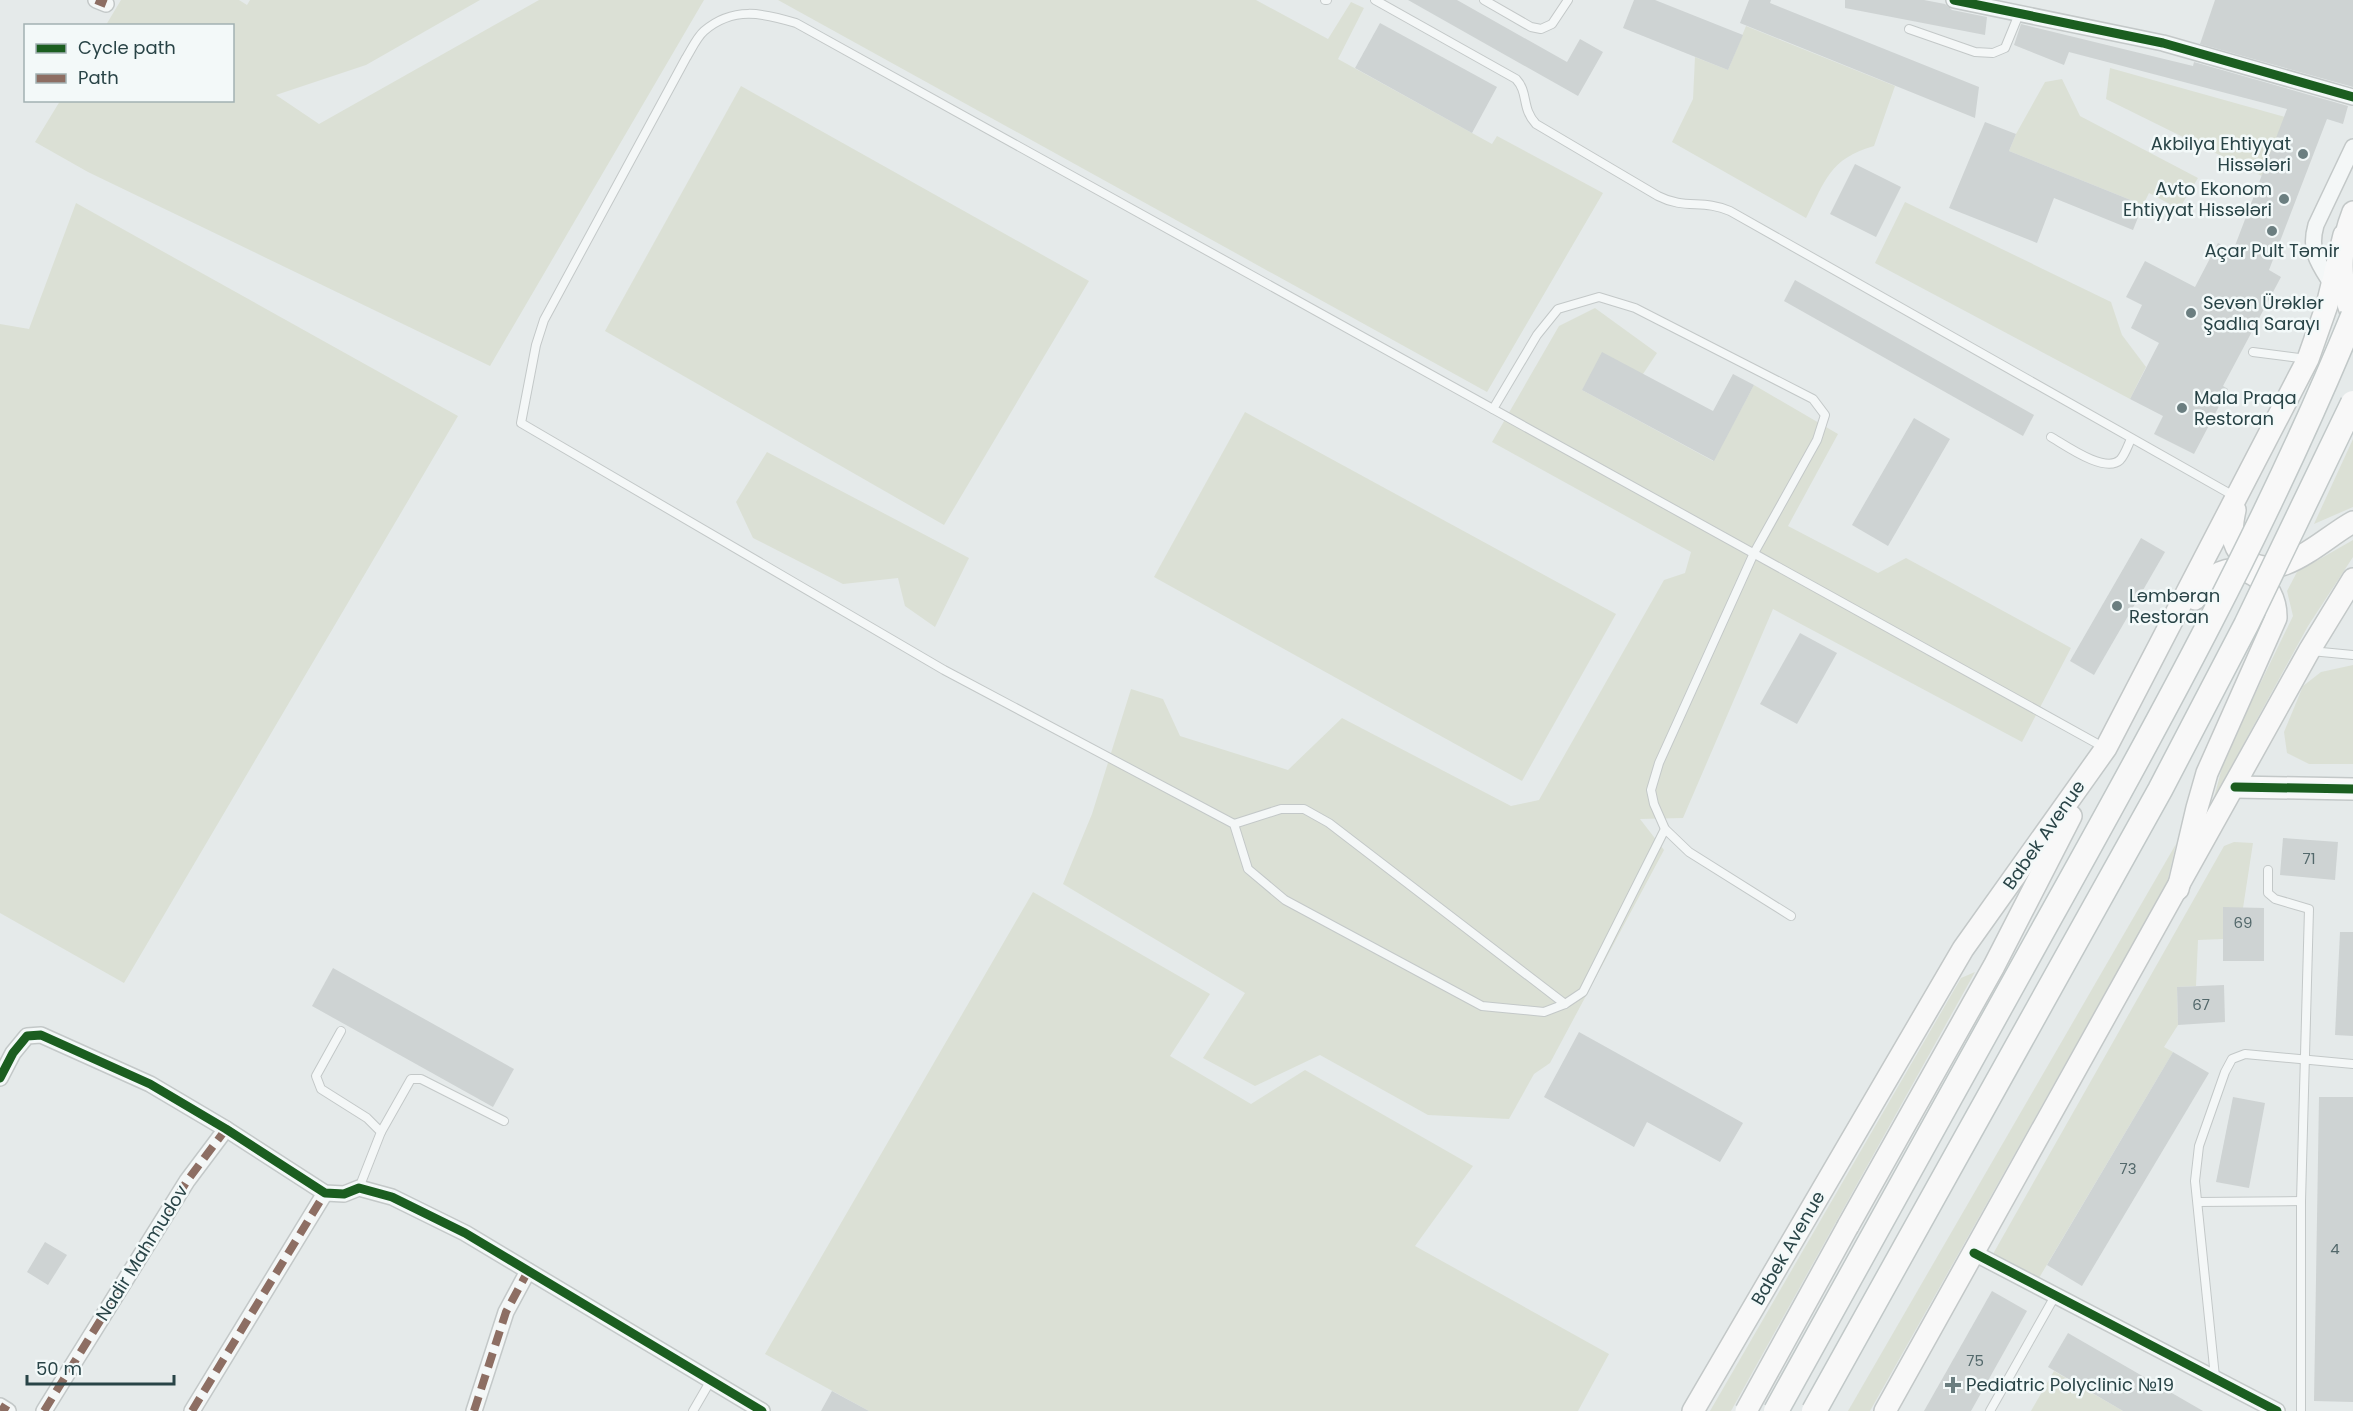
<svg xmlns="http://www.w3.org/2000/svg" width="2353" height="1411" font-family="Poppins,sans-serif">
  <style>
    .green { fill: #dbe0d5 }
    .building { fill: #ced3d3 }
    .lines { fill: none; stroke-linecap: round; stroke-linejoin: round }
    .lane-casing { stroke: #c3c8c8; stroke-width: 10 }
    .street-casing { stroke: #c3c8c8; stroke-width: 18 }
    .secondary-casing { stroke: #c3c8c8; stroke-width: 24 }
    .lane { stroke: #f4f7f7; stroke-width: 8 }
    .street { stroke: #f4f7f7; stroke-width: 15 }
    .secondary { stroke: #f8f8f8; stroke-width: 21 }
    .secondary-bridge-casing { stroke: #c3c8c8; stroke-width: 24; stroke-linecap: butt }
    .primary-bridge-casing { stroke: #c1c8c8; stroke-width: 27; stroke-linecap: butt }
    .secondary-bridge { stroke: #f8f8f8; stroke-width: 21 }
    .primary-bridge { stroke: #f8f8f8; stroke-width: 24 }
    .quiet { stroke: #8d6e63; stroke-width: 8; stroke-dasharray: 15 8; stroke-linecap: butt }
    .cycleway-casing { stroke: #f3f9f9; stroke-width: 13 }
    .cycleway { stroke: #1b5e20; stroke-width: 9 }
    .poi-dot { fill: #6b7e80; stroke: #f3f9f9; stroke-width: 2 }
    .labels { text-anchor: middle; stroke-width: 5; stroke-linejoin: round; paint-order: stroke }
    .number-label { font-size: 15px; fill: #53686b }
    .poi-label { font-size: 18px; fill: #294447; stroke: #f3f9f9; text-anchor: start }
    .street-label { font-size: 18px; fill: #294447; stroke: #f3f9f9 }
  </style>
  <rect width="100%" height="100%" fill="#e5eaea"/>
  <g class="green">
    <polygon points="121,0 239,0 247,5 250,0 480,0 366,65 276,95 319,124 539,0 704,0 490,366 88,172 35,142 60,101 232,100 232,26 106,25"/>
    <polygon points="778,0 1256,0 1328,39 1351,2 1364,8 1338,59 1492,144 1497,136 1603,193 1487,392"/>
    <path d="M1746,26l149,60 -21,60c-45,13 -48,34 -68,72l-134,-76 21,-43 2,-42 33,13z"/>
    <polygon points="2110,68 2285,117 2262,176 2106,99"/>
    <polygon points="2062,79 2080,116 2198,178 2179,209 2149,193 2143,205 2009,151 2016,134 2045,82"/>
    <polygon points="741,86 1089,281 944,525 605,331"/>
    <polygon points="1905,202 2111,302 2122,335 2146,367 2130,399 1875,263"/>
    <polygon points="76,203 458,416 124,983 0,913 0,324 29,329"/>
    <polygon points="1595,308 1657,353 1643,374 1582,390 1713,461 1754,385 1838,434 1788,526 1878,573 1906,558 2071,648 2022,742 1773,609 1683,818 1640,819 1664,850 1550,1063 1534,1074 1509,1119 1428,1115 1320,1055 1255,1086 1203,1058 1245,993 1063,884 1092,814 1131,689 1163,699 1180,736 1288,770 1342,718 1511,806 1539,800 1664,580 1685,573 1691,552 1492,442 1559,326"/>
    <polygon points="1245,412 1616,614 1522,781 1154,577"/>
    <polygon points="2353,439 2353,507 2314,524"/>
    <polygon points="767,452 969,558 935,627 905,606 898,578 843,584 753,538 736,502"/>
    <polygon points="2353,540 2353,557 2308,626 2214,798 2225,756 2293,616 2287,591 2297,572"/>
    <polygon points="2353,665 2353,764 2309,764 2287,753 2284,732 2303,686 2321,672"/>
    <polygon points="2234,842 2253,843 2243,908 2223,908 2223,939 2198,940 2196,986 2177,987 2178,1025 2164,1047 2173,1052 2039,1278 1993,1254 2224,846"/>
    <polygon points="2176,844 2167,883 1870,1411 1848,1411"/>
    <polygon points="1033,892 1210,994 1170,1056 1251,1104 1305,1070 1473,1166 1415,1246 1609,1354 1578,1411 869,1411 765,1354"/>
    <polygon points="1975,972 1731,1411 1710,1411 1961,978"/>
    <polygon points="2054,1371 2123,1411 2031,1411"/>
  </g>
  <g class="building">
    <polygon points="1408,0 1457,0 1567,62 1580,39 1603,52 1578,96"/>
    <polygon points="1634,0 1655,0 1743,35 1728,70 1623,28"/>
    <polygon points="1749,0 1771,0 1770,3 1979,87 1975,118 1740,23"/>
    <polygon points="1845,0 1924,0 1945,4 1952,10 1987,17 1985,35 1845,8"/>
    <polygon points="2215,0 2353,0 2353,87 2200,44"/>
    <polygon points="1380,23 1497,87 1472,133 1355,68"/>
    <polygon points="2021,24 2193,66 2194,62 2348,106 2343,124 2327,119 2269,270 2281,277 2223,386 2228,389 2194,454 2154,434 2163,416 2130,399 2159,343 2131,328 2142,305 2126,297 2145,261 2195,287 2218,243 2233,251 2287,109 2069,52 2064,65 2014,45"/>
    <polygon points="1985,122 2016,134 2009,151 2143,205 2133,230 2054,198 2037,243 1949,208"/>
    <polygon points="1855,164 1901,187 1876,237 1830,214"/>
    <polygon points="1795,280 2034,415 2023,436 1784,301"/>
    <polygon points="1602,352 1713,411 1733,374 1754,385 1714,461 1582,390"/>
    <polygon points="1914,418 1950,439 1888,546 1852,525"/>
    <polygon points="2141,538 2165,552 2094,675 2070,661"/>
    <polygon points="1800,633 1837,653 1797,724 1760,704"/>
    <polygon points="2283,838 2338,842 2335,880 2280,875"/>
    <polygon points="2223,907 2264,908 2264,961 2223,961"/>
    <polygon points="2340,932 2353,932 2353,1036 2335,1035"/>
    <polygon points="333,968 514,1069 493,1107 312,1006"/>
    <polygon points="2224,985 2225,1022 2178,1025 2177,987"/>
    <polygon points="1579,1032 1743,1123 1720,1162 1647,1122 1634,1147 1544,1097"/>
    <polygon points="2173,1052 2209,1073 2082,1286 2047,1265"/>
    <polygon points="2233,1097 2265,1103 2249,1188 2216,1182"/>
    <polygon points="2319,1097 2353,1097 2353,1402 2314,1401"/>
    <polygon points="45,1242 67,1255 48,1285 27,1272"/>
    <polygon points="1992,1291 2027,1311 1971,1411 1924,1411"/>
    <polygon points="2068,1333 2203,1411 2123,1411 2048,1367"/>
    <polygon points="832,1391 869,1411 821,1411"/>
  </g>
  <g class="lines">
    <g class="lane-casing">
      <g id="lane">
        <polyline points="1325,0 1327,0"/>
        <path d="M1375,0l141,79c13,14 5,29 20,45l122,72c27,14 45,3 72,15l504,285"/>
        <polyline points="1484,0 1531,27 1541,29 1552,24 1568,0"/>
        <polyline points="1909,29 1975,52 1993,53 2005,48 2019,14"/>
        <polyline points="2253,352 2307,359"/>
        <polyline points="1493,409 1537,335 1558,309 1599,297 1635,308 1813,399 1825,415 1817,440 1754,553 1659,763 1651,790 1654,804 1665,829 1689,852 1791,916"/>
        <path d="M2051,437c14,8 54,37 69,23 5,-5 8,-15 11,-21"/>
        <polyline points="2311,651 2353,655"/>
        <polyline points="1234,824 1281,809 1304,809 1329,823 1565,1004"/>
        <path d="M1665,829l-82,163 -18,12 -21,8 -62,-6 -197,-106 -37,-31 -14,-45 -290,-154 -423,-247 15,-78 8,-25 142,-262c5,-8 11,-21 18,-27 29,-25 59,-18 92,-8l1309,725"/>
        <polyline points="2268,870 2268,893 2275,899 2309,909 2301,1201 2301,1411"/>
        <polyline points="341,1031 316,1076 321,1089 367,1118 381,1132 359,1188"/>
        <polyline points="381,1132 411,1079 421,1079 504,1121"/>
        <polyline points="2198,1202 2301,1201"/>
        <polyline points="2215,1377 2195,1181 2199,1146 2225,1072 2232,1059 2245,1054 2353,1064"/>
        <polyline points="693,1411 711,1380"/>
        <polyline points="1990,1411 2055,1296"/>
      </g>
    </g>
    <g class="street-casing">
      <g id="street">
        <polyline points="96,0 106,4"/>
        <polyline points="1954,0 2163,43 2353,97"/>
        <path d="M2334,288c-14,-23 -26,-35 -18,-63l37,-78"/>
        <polyline points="0,1078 13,1053 27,1036 41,1035 150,1084 226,1129 325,1193 344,1194 359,1188 392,1197 465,1233 762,1411"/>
        <polyline points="1974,1253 2277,1411"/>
        <polyline points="0,1406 8,1411"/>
        <polyline points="44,1411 187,1181 226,1129"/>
        <polyline points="192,1411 325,1193"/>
        <polyline points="474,1411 506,1312 528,1271"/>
      </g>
    </g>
    <g class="secondary-casing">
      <g id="secondary">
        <path d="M2353,212c-14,36 -15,69 0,106"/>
        <path d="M2235,510c-4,18 -5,34 9,48 32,30 79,-20 109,-36"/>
        <polyline points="2235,787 2353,789"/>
        <path d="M2178,889l19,-81 10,-35 69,-155c1,-36 -36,-65 -67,-38 -6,5 -10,12 -14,19"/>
        <polyline points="1848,1226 1994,966 2071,816"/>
        <polyline points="1693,1411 1963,949 2106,748 2308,359 2327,305 2344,235"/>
        <polyline points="1885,1411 2309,651 2353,579"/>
      </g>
    </g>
    <use href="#lane" class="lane"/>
    <use href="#street" class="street"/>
    <use href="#secondary" class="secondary"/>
    <g class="secondary-bridge-casing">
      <polyline id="secondary-bridge" points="1746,1411 1848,1226"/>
    </g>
    <g class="primary-bridge-casing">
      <g id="primary-bridge">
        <path d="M1776,1411c91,-163 182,-326 272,-490 110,-197 219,-395 305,-605"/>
        <polyline points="1814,1411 2160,790 2246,625 2353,403"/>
      </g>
    </g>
    <use href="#secondary-bridge" class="secondary-bridge"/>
    <use href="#primary-bridge" class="primary-bridge"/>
    <g class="quiet">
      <polyline points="96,0 106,4"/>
      <polyline points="0,1406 8,1411"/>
      <polyline points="44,1411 187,1181 226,1129"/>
      <polyline points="192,1411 325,1193"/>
      <polyline points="474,1411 506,1312 528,1271"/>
    </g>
    <g class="cycleway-casing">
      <g id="cycleway">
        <polyline points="1954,0 2163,43 2353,97"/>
        <polyline points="2235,787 2353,789"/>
        <polyline points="0,1078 13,1053 27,1036 41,1035 150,1084 226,1129 325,1193 344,1194 359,1188 392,1197 465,1233 762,1411"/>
        <polyline points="1974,1253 2277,1411"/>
      </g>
    </g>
    <use href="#cycleway" class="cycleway"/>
  </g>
  <g class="poi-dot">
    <circle cx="2303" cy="154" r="6"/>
    <circle cx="2284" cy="199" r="6"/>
    <circle cx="2272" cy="231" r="6"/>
    <circle cx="2191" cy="313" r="6"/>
    <circle cx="2182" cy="408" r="6"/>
    <circle cx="2117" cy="606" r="6"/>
    <path d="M1950 1376h6v6h6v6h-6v6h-6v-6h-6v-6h6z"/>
  </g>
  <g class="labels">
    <g class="number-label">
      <text x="2309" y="864">71</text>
      <text x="2243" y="928">69</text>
      <text x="2201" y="1010">67</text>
      <text x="2128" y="1174">73</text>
      <text x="2335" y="1254">4</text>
      <text x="1975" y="1366">75</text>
    </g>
    <g class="poi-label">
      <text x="2291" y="150" text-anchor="end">Akbilya Ehtiyyat<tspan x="2291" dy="21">Hissələri</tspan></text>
      <text x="2272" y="195" text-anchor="end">Avto Ekonom<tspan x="2272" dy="21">Ehtiyyat Hissələri</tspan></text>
      <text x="2272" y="257" text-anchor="middle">Açar Pult Təmir</text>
      <text x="2203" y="309">Sevən Ürəklər<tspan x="2203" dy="21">Şadlıq Sarayı</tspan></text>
      <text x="2194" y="404">Mala Praqa<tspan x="2194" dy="21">Restoran</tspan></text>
      <text x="2129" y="602">Ləmbəran<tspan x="2129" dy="21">Restoran</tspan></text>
      <text x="1966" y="1391">Pediatric Polyclinic №19</text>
    </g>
    <g class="street-label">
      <text transform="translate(2044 835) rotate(-55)" y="6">Babek Avenue</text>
      <text transform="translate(1788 1248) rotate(-60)" y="6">Babek Avenue</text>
      <text transform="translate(142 1253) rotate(-58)" y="6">Nadir Mahmudov</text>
    </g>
  </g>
  <rect x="24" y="24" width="210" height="78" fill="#f3f9f9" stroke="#a2b1b2" stroke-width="1.5"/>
  <rect x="36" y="44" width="30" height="9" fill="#1b5e20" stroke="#a2b1b2" stroke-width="1.5"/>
  <text x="78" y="54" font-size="18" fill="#294447">Cycle path</text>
  <rect x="36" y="74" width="30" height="9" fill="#8d6e63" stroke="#a2b1b2" stroke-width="1.5"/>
  <text x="78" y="84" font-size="18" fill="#294447">Path</text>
  <path d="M27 1375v9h147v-9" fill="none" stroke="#294447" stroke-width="3"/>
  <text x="36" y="1375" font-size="18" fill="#294447" stroke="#f3f9f9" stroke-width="4.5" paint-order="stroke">50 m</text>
</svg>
